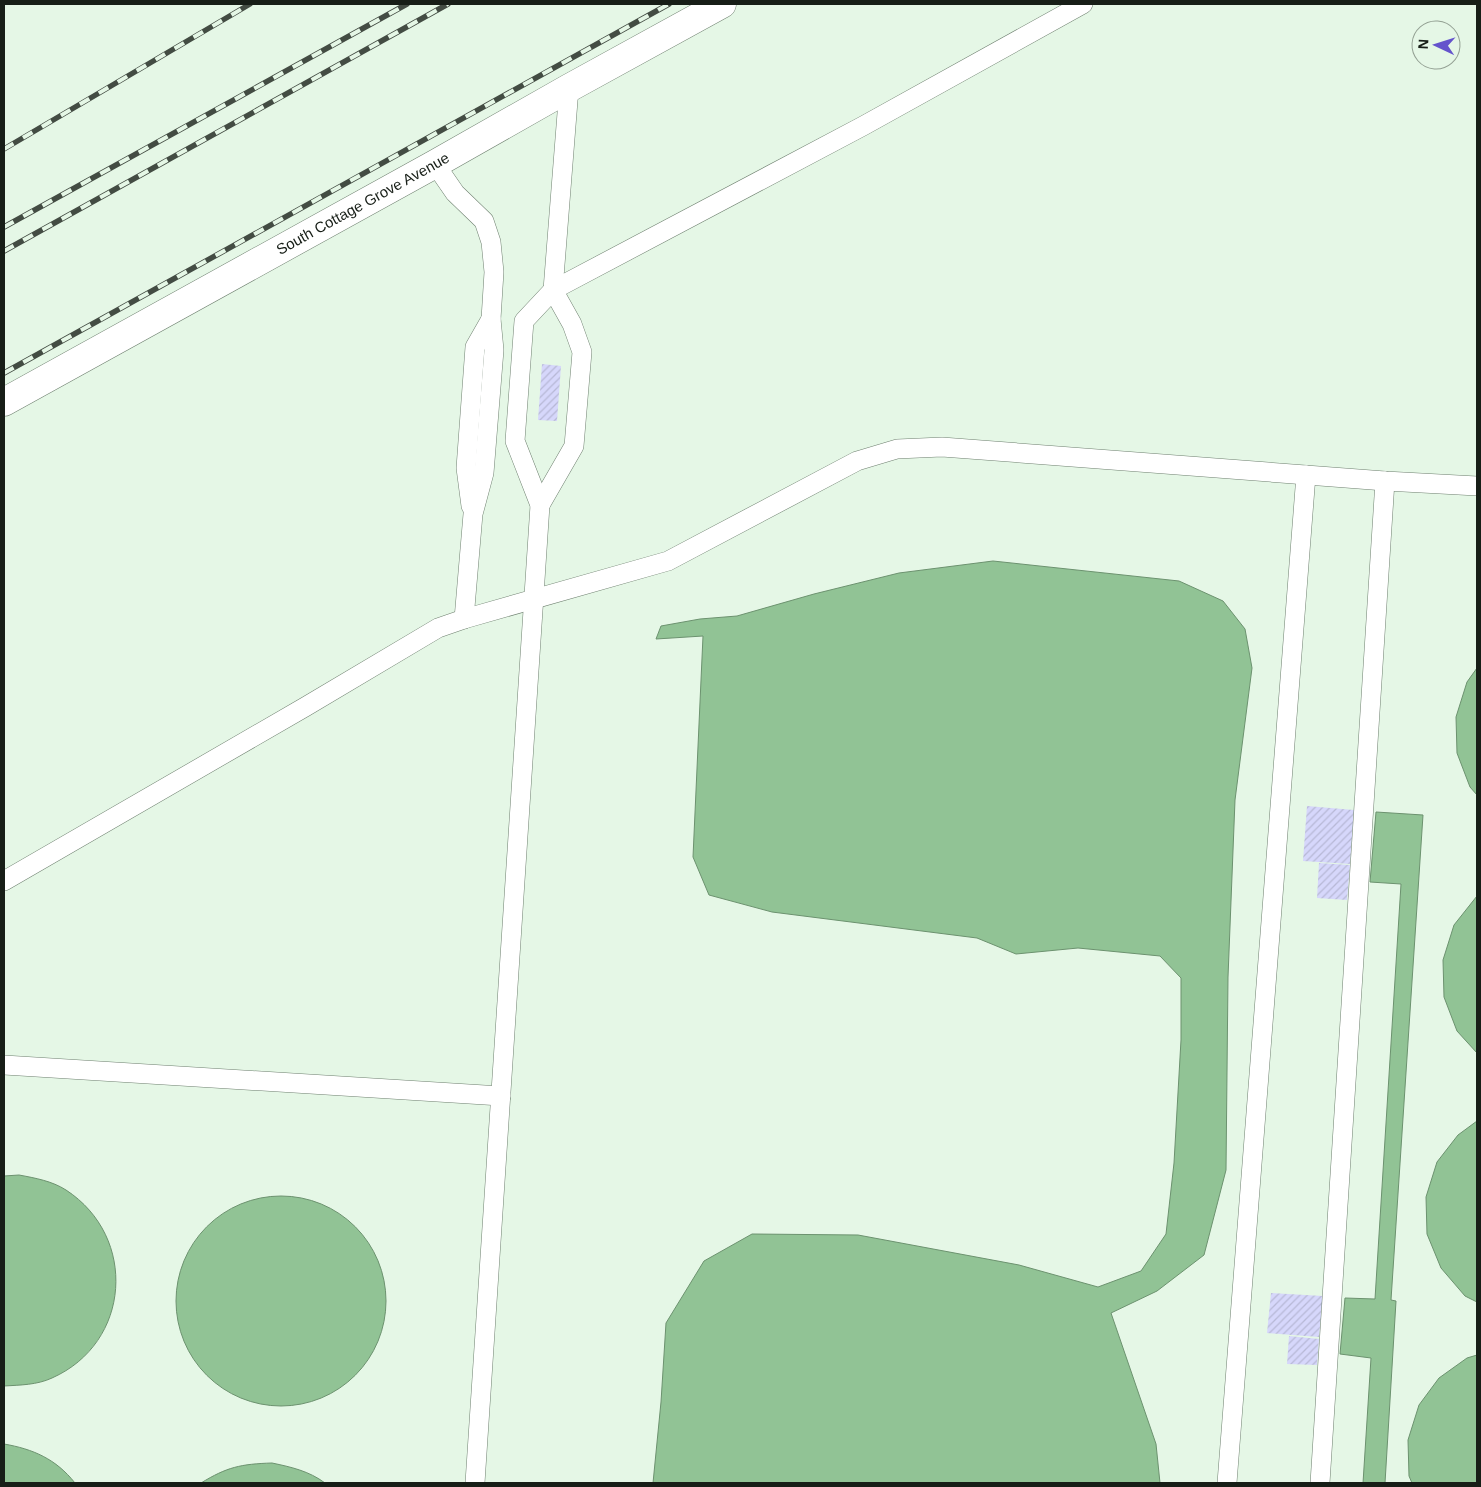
<svg xmlns="http://www.w3.org/2000/svg" width="1481" height="1487" font-family="Helvetica,sans-serif">
  <style>
    .water { fill: #91c395; stroke: #6c926f }
    .building { fill: url(#building-hatch) }
    .lines { fill: none; stroke-linecap: round; stroke-linejoin: round }
    .lane-casing { stroke: #6f8070; stroke-width: 20 }
    .street-casing { stroke: #6f8070; stroke-width: 29 }
    .lane { stroke: #fff; stroke-width: 19 }
    .street { stroke: #fff; stroke-width: 28 }
    .rail-casing { stroke: #434c43; stroke-width: 5.5 }
    .rail { stroke: #e5f7e6; stroke-width: 4; stroke-dasharray: 11; stroke-linecap: butt }
    .labels { text-anchor: middle; stroke-width: 4; stroke-linejoin: round; paint-order: stroke }
    .street-label { font-size: 15px; fill: #171e17; stroke: #e5f7e6 }
  </style>
  <defs>
    <pattern id="building-hatch" width="6" height="6" patternUnits="userSpaceOnUse" patternTransform="scale(1.25)"><rect width="6" height="6" fill="#d6d7fb"/><path d="M-1 1l2-2M0 6l6-6M5 7l2-2" fill="none" stroke="#b7b8d6"/></pattern>
  </defs>
  <rect width="100%" height="100%" fill="#e5f7e6"/>
  <g class="water">
    <polygon points="993,561 1179,581 1223,601 1245,629 1252,668 1235,800 1228,977 1226,1170 1204,1255 1157,1291 1111,1313 1156,1444 1160,1483 653,1483 661,1402 666,1323 704,1261 752,1234 858,1235 1019,1265 1098,1287 1141,1271 1166,1234 1174,1163 1181,1040 1181,978 1160,956 1078,948 1016,954 977,938 772,912 709,895 693,857 703,636 656,639 661,626 700,619 737,616 814,594 899,573"/>
    <polygon points="1477,668 1477,795 1470,787 1457,753 1456,717 1467,682"/>
    <polygon points="1376,812 1423,815 1391,1300 1396,1301 1385,1483 1363,1483 1371,1358 1340,1354 1345,1298 1375,1299 1401,884 1370,882"/>
    <polygon points="1477,896 1477,1053 1457,1031 1444,997 1443,960 1454,925"/>
    <polygon points="1477,1121 1477,1302 1465,1296 1441,1268 1427,1234 1426,1197 1437,1162 1458,1135"/>
    <path d="M19,1175c16,3 33,6 47,15 72,47 65,153 -14,188 -15,7 -32,7 -48,8v-210z"/>
    <circle cx="281" cy="1301" r="105"/>
    <polygon points="1477,1355 1477,1483 1412,1483 1409,1476 1408,1440 1419,1405 1439,1378 1467,1358"/>
    <path d="M4,1444c29,5 52,15 71,39h-71z"/>
    <path d="M272,1463c19,4 37,8 53,20h-124c26,-16 40,-19 71,-20z"/>
  </g>
  <g class="building">
    <polygon points="542,364 561,366 557,421 538,420"/>
    <polygon points="1307,806 1354,810 1350,864 1303,861"/>
    <polygon points="1319,863 1350,865 1347,900 1317,898"/>
    <polygon points="1271,1293 1323,1296 1319,1337 1267,1333"/>
    <polygon points="1289,1336 1319,1339 1317,1365 1287,1364"/>
  </g>
  <g class="lines">
    <g class="lane-casing">
      <g id="lane">
        <polyline points="435,164 455,193 484,221 491,242 494,272 491,319 494,350 484,473 473,514 464,619"/>
        <polyline points="540,505 574,446 582,352 572,324 553,290 569,88"/>
        <polyline points="471,506 466,468 475,347 491,319"/>
        <polyline points="4,881 305,707 438,628 464,619 668,561 857,461 897,449 942,447 1385,481 1477,486"/>
        <polyline points="4,1065 501,1096"/>
        <polyline points="475,1483 540,505 515,441 524,321 553,290 863,126 1083,4"/>
        <polyline points="1227,1483 1306,475"/>
        <polyline points="1320,1483 1385,481"/>
      </g>
    </g>
    <g class="street-casing">
      <g id="street">
        <path id="s1" d="M4,402l431,-238 134,-76 153,-84"/>
      </g>
    </g>
    <use href="#lane" class="lane"/>
    <use href="#street" class="street"/>
    <g class="rail-casing">
      <g id="rail">
        <polyline points="4,149 250,4"/>
        <polyline points="4,227 407,4"/>
        <polyline points="4,251 448,4"/>
        <polyline points="4,373 669,4"/>
      </g>
    </g>
    <use href="#rail" class="rail"/>
  </g>
  <g class="labels">
    <g class="street-label">
      <text dy="5" stroke="none"><textPath href="#s1" startOffset="410">South Cottage Grove Avenue</textPath></text>
    </g>
  </g>
  <rect width="1481" height="1487" fill="none" stroke="#171e17" stroke-width="10"/>
  <g transform="translate(1436 45) rotate(274)"><circle r="24" fill="#e5f7e6" stroke="#93a093"/>
  <path d="M0-4L9 19L0 12L-9 19Z" fill="#6453cc"/>
  <text y="-8" font-size="14" font-weight="bold" text-anchor="middle" fill="#171e17">N</text>
  </g>
</svg>
